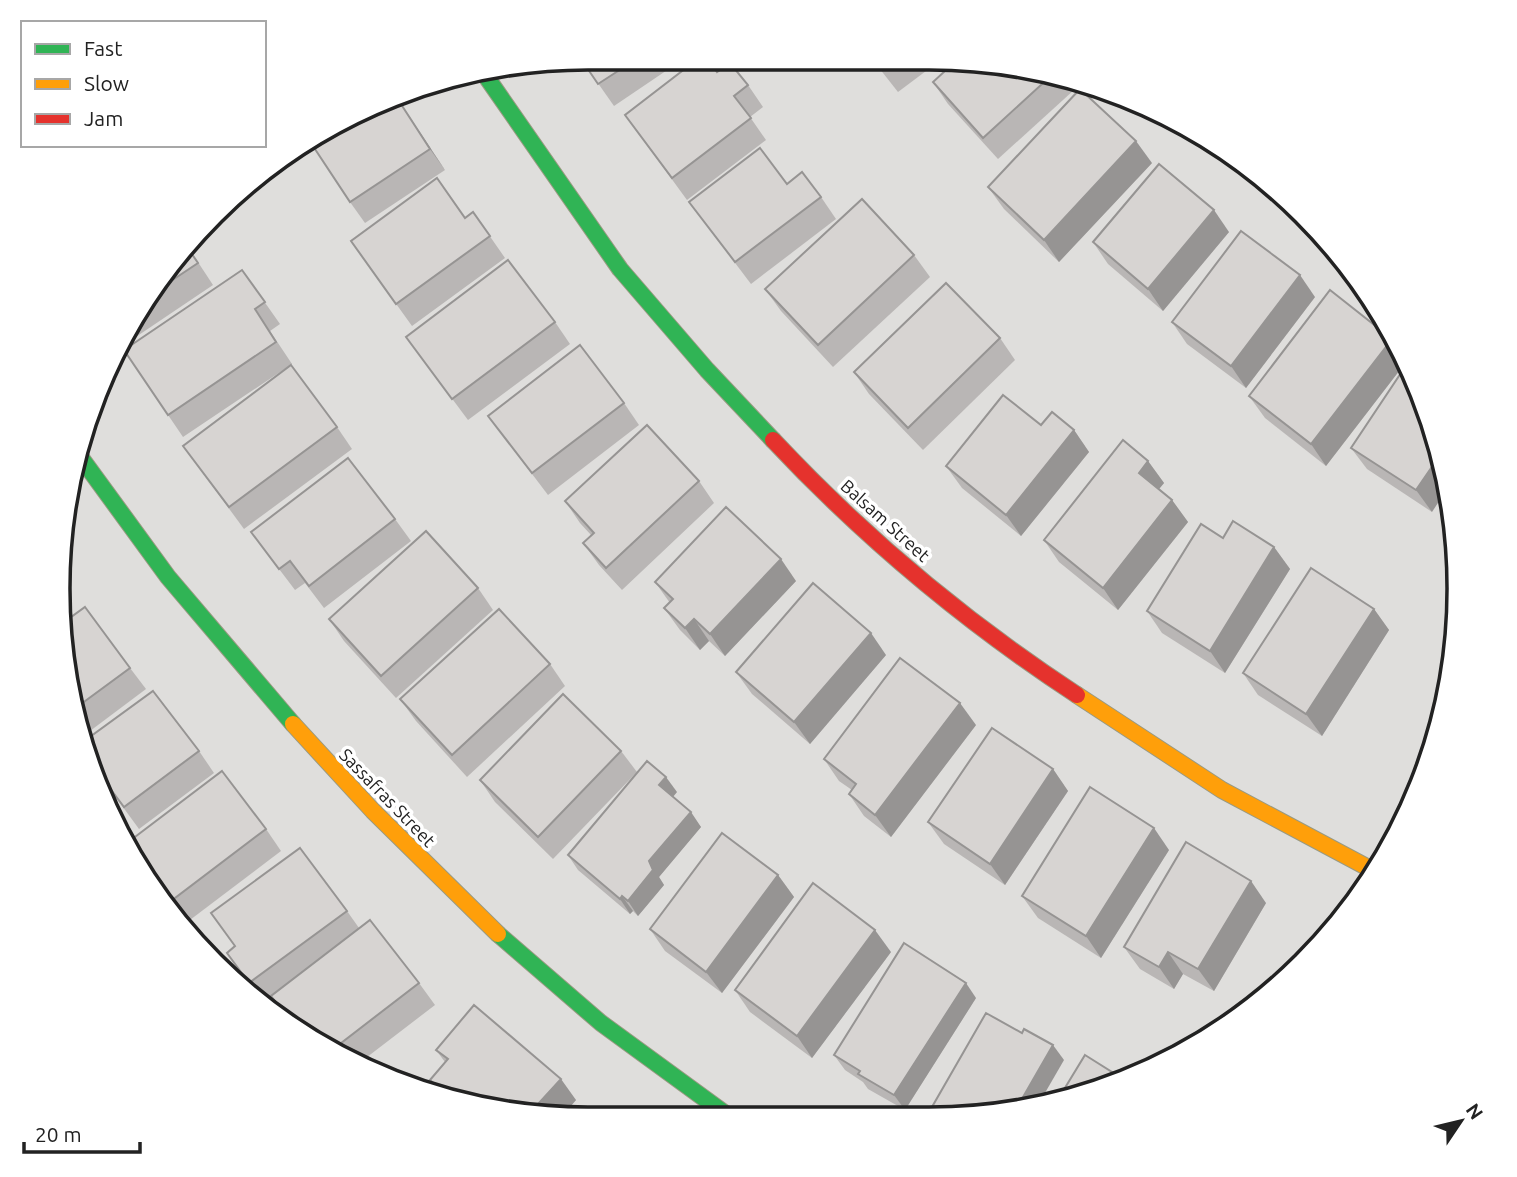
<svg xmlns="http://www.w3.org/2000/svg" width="1517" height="1177" font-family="Ubuntu,sans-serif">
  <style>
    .residential { fill: #dfdedc }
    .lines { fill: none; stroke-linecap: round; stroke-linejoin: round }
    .fast-casing { stroke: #999a82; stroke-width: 18 }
    .slow-casing { stroke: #999a82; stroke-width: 18 }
    .jam-casing { stroke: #999a82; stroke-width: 18 }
    .fast { stroke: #30b455; stroke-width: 16 }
    .slow { stroke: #ff9f0a; stroke-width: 16 }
    .jam { stroke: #e5322d; stroke-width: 16 }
    .wall { fill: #b9b6b5 }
    .shaded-wall { fill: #969493 }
    .building { fill: #d7d4d2; stroke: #969493; stroke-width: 2 }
    .labels { text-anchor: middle; stroke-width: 7; stroke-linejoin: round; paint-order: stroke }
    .street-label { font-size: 18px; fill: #222; stroke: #fff }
    .rim { fill: none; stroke: #222; stroke-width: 3.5 }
  </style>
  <rect width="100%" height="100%" fill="#f0eeeb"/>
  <polygon class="residential" points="589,58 963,59 1066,76 1164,113 1251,167 1370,294 1419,386 1449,485 1459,589 1449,692 1419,792 1370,884 1304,964 1223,1030 1099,1091 997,1115 519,1115 386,1079 294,1030 213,964 147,883 86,759 58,589 76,452 129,323 213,213 323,129 451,76"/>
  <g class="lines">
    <g class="fast-casing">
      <g id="fast">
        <polyline points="483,72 620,269 707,370 773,440"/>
        <polyline points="76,451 168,577 293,724"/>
        <polyline points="498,934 601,1023 727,1115"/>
      </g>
    </g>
    <g class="slow-casing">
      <g id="slow">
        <polyline points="1077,695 1222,790 1376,872"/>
        <polyline points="293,724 373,811 498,934"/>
      </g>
    </g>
    <g class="jam-casing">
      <path id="jam" d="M773,440c90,96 194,183 304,255"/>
    </g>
    <use href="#fast" class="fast"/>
    <use href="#slow" class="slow"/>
    <use href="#jam" class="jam"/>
  </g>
  <g class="wall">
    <polygon points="589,58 685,58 614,106 581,59"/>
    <polygon points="872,59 942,59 898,92"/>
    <polygon points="963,59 1063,75 1074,90 998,159 948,104 933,82"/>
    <polygon points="717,72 748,85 763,107 750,117 766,140 687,200 625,115"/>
    <polygon points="397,98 445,170 365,223 350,202"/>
    <polygon points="1152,163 1059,262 1004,209 988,187"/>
    <polygon points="787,184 821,197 836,219 751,284 689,202"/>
    <polygon points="473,212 505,258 412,326 351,241 465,218"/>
    <polygon points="1229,232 1163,311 1108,264 1093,242"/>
    <polygon points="188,247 213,285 118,349 129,323"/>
    <polygon points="914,255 930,277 833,367 781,311 765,289"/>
    <polygon points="242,270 280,324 270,331 292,364 183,437 124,350"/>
    <polygon points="1315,297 1246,388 1187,344 1172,322"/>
    <polygon points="555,322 570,344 468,420 406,337"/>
    <polygon points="1000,338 1015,360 923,450 869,394 854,372"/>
    <polygon points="1392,339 1406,362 1326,466 1265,418 1249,396"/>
    <polygon points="1407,364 1432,512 1367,469 1351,448"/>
    <polygon points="624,403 639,425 548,495 488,416"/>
    <polygon points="337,427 352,449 244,529 183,446"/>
    <polygon points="1074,430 1089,452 1021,536 962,488 946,466"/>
    <polygon points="1148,461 1164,483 1159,489 1172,500 1188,522 1118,610 1059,562 1044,540"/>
    <polygon points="699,481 714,503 622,590 599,565 583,543 591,535 580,523 565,501"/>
    <polygon points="395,519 411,541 324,608 305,583 295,590 251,532"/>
    <polygon points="1223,538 1274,547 1290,569 1225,673 1162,633 1147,611"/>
    <polygon points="796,581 725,656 709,641 700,650 680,630 664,608 670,603 655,582"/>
    <polygon points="59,582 63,589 58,593 58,589"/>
    <polygon points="478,588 493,610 396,698 344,641 329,619"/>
    <polygon points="1374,609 1389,630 1322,736 1258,695 1243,673"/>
    <polygon points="63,623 130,668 146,689 82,737"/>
    <polygon points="886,655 810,744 752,694 736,672"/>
    <polygon points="550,664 565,686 467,777 416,721 400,699"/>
    <polygon points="976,725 891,837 864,816 849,794 852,790 839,781 824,759"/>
    <polygon points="199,751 214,773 139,829 85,755"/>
    <polygon points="621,751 637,772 553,859 495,802 480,780"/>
    <polygon points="1053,769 1068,791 1005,885 944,844 928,822"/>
    <polygon points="677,792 673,797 701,827 659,877 664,885 638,916 633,911 630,914 578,870 568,855"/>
    <polygon points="266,829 281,851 182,926 142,873 127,843"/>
    <polygon points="1169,850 1101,958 1038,918 1022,896"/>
    <polygon points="778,875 794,897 722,993 665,951 650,929"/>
    <polygon points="1266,903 1214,991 1183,974 1174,989 1140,969 1124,947"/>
    <polygon points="347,911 359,928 419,983 435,1005 358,1064 297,1032 273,999 264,1005 227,953"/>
    <polygon points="891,952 812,1058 750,1012 735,990"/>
    <polygon points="976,998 905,1110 868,1089 863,1082 845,1070 834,1055"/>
    <polygon points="436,1050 576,1100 563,1115 519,1115 439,1093 430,1080 445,1062"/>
  </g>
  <g class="shaded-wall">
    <polygon points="397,98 445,170 430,149"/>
    <polygon points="1136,141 1152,163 1059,262 1044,240"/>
    <polygon points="1214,210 1229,232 1163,311 1148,289"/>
    <polygon points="1300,275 1315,297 1246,388 1231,366"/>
    <polygon points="1392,339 1406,362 1326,466 1311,444"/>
    <polygon points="1074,430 1089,452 1021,536 1006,515"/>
    <polygon points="1440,455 1449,486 1432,512 1416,490"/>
    <polygon points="1148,461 1164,483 1154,495 1139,473"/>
    <polygon points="1172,500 1188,522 1118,610 1103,588"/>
    <polygon points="1274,547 1290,569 1225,673 1210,651"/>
    <polygon points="781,559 796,581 725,656 710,634"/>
    <polygon points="1374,609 1389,630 1322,736 1306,714"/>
    <polygon points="694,619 709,641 700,650 685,628"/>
    <polygon points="871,633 886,655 810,744 794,722"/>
    <polygon points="960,703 976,725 891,837 875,815"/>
    <polygon points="1053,769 1068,791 1005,885 990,864"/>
    <polygon points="666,777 677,792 670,800 659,785"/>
    <polygon points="691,812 701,827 659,877 664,885 638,916 628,901 649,861"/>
    <polygon points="1154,828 1169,850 1101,958 1086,936"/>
    <polygon points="778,875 794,897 722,993 706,972"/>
    <polygon points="1251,881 1266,903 1214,991 1198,969"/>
    <polygon points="622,896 633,911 630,914 620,899"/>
    <polygon points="875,930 891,952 812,1058 797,1036"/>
    <polygon points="1168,952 1183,974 1174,989 1159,967"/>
    <polygon points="966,983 976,998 905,1110 894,1095"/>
    <polygon points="1053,1045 1064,1060 1038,1105 1015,1111"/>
    <polygon points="561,1079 576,1100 563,1115 528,1115"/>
  </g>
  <g class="building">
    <polygon points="589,58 638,58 598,84 581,59"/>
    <polygon points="699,58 707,58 717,72 730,63 748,85 734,96 751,118 672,178 625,115"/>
    <polygon points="874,59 898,59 883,70"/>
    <polygon points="958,59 963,59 1053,74 983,138 933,82"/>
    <polygon points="1080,89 1136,141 1044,240 988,187"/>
    <polygon points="397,98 430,149 350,202 309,140 323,129"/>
    <polygon points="760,148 787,184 802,172 821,197 735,262 689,202"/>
    <polygon points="1159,164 1214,210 1148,289 1093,242"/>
    <polygon points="437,178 465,218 473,212 490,236 396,304 351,241"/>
    <polygon points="862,199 914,255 818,345 765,289"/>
    <polygon points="1241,231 1300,275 1231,366 1172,322"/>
    <polygon points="187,247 198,263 150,295"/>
    <polygon points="508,260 555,322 452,399 406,337"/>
    <polygon points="242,270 265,302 255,309 276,342 168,415 124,350"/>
    <polygon points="946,283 1000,338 908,428 854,372"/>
    <polygon points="1330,290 1392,339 1311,444 1249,396"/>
    <polygon points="580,345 624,403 532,473 488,416"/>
    <polygon points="1407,364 1419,386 1440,455 1416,490 1351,448"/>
    <polygon points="291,365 337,427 229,507 183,446"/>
    <polygon points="1003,395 1041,425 1052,412 1074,430 1006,515 946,466"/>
    <polygon points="647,425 699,481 606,568 583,543 594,533 565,501"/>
    <polygon points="1123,440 1148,461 1139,473 1172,500 1103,588 1044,540"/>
    <polygon points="348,458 395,519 309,586 290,561 279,569 251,532"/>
    <polygon points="726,507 781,559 710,634 694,619 685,628 664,608 673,599 655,582"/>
    <polygon points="1233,521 1274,547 1210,651 1147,611 1201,524 1223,538"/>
    <polygon points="426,531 478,588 381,676 329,619"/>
    <polygon points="1311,568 1374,609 1306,714 1243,673"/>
    <polygon points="813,583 871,633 794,722 736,672"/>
    <polygon points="85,607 130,668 77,707 63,623"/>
    <polygon points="499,609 550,664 452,755 400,699"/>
    <polygon points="900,658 960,703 875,815 849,794 856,784 824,759"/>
    <polygon points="153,691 199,751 124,807 85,755 83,742"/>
    <polygon points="563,694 621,751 538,837 480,780"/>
    <polygon points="992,728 1053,769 990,864 928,822"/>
    <polygon points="647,761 666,777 659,785 691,812 649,861 653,870 628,901 622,896 620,899 568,855"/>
    <polygon points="222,771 266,829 167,904 140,869 127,843"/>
    <polygon points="1090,787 1154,828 1086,936 1022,896"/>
    <polygon points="722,833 778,875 706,972 650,929"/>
    <polygon points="1186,842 1251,881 1198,969 1168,952 1159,967 1124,947"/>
    <polygon points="300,848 347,911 249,983 227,953 235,946 211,913"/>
    <polygon points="813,883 875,930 797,1036 735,990"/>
    <polygon points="370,920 419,983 332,1050 300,1033 271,996"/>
    <polygon points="904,943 966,983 894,1095 858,1074 860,1071 834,1055"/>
    <polygon points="474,1005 561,1079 528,1115 519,1115 448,1096 430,1080 448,1059 436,1050"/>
    <polygon points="986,1013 1022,1033 1024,1029 1053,1045 1015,1111 997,1115 937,1115 939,1111 932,1107"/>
    <polygon points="1085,1055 1123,1079 1099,1091 1057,1101"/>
  </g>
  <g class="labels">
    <g class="street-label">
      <text transform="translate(885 521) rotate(42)" y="6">Balsam Street</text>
      <text transform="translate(387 798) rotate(46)" y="6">Sassafras Street</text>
    </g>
  </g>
  <path d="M0 0H1517V1177H0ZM588 70H929A518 518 0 0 1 1447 588V589A518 518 0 0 1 929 1107H588A518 518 0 0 1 70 589V588A518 518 0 0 1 588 70Z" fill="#fff" fill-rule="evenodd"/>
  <path class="rim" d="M588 70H929A518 518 0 0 1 1447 588V589A518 518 0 0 1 929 1107H588A518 518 0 0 1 70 589V588A518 518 0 0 1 588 70Z"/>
  <rect x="21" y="21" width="245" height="126" fill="#ffffff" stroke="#a7a7a7" stroke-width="2"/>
  <rect x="35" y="44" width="35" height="10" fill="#30b455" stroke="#a7a7a7" stroke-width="2"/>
  <text x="84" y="56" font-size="21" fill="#222222">Fast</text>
  <rect x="35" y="79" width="35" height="10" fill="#ff9f0a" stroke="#a7a7a7" stroke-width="2"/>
  <text x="84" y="91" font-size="21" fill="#222222">Slow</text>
  <rect x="35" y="114" width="35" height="10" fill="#e5322d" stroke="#a7a7a7" stroke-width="2"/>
  <text x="84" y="126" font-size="21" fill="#222222">Jam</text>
  <g transform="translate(1461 1121) rotate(55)" stroke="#ffffff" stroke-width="5" paint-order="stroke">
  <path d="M0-5L12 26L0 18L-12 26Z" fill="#222222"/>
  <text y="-10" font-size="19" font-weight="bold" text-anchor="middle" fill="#222222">N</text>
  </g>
  <path d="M24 1142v10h116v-10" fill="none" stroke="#222222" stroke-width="3.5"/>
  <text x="35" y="1142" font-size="21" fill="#222222" stroke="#ffffff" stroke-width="5" paint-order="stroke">20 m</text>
</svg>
